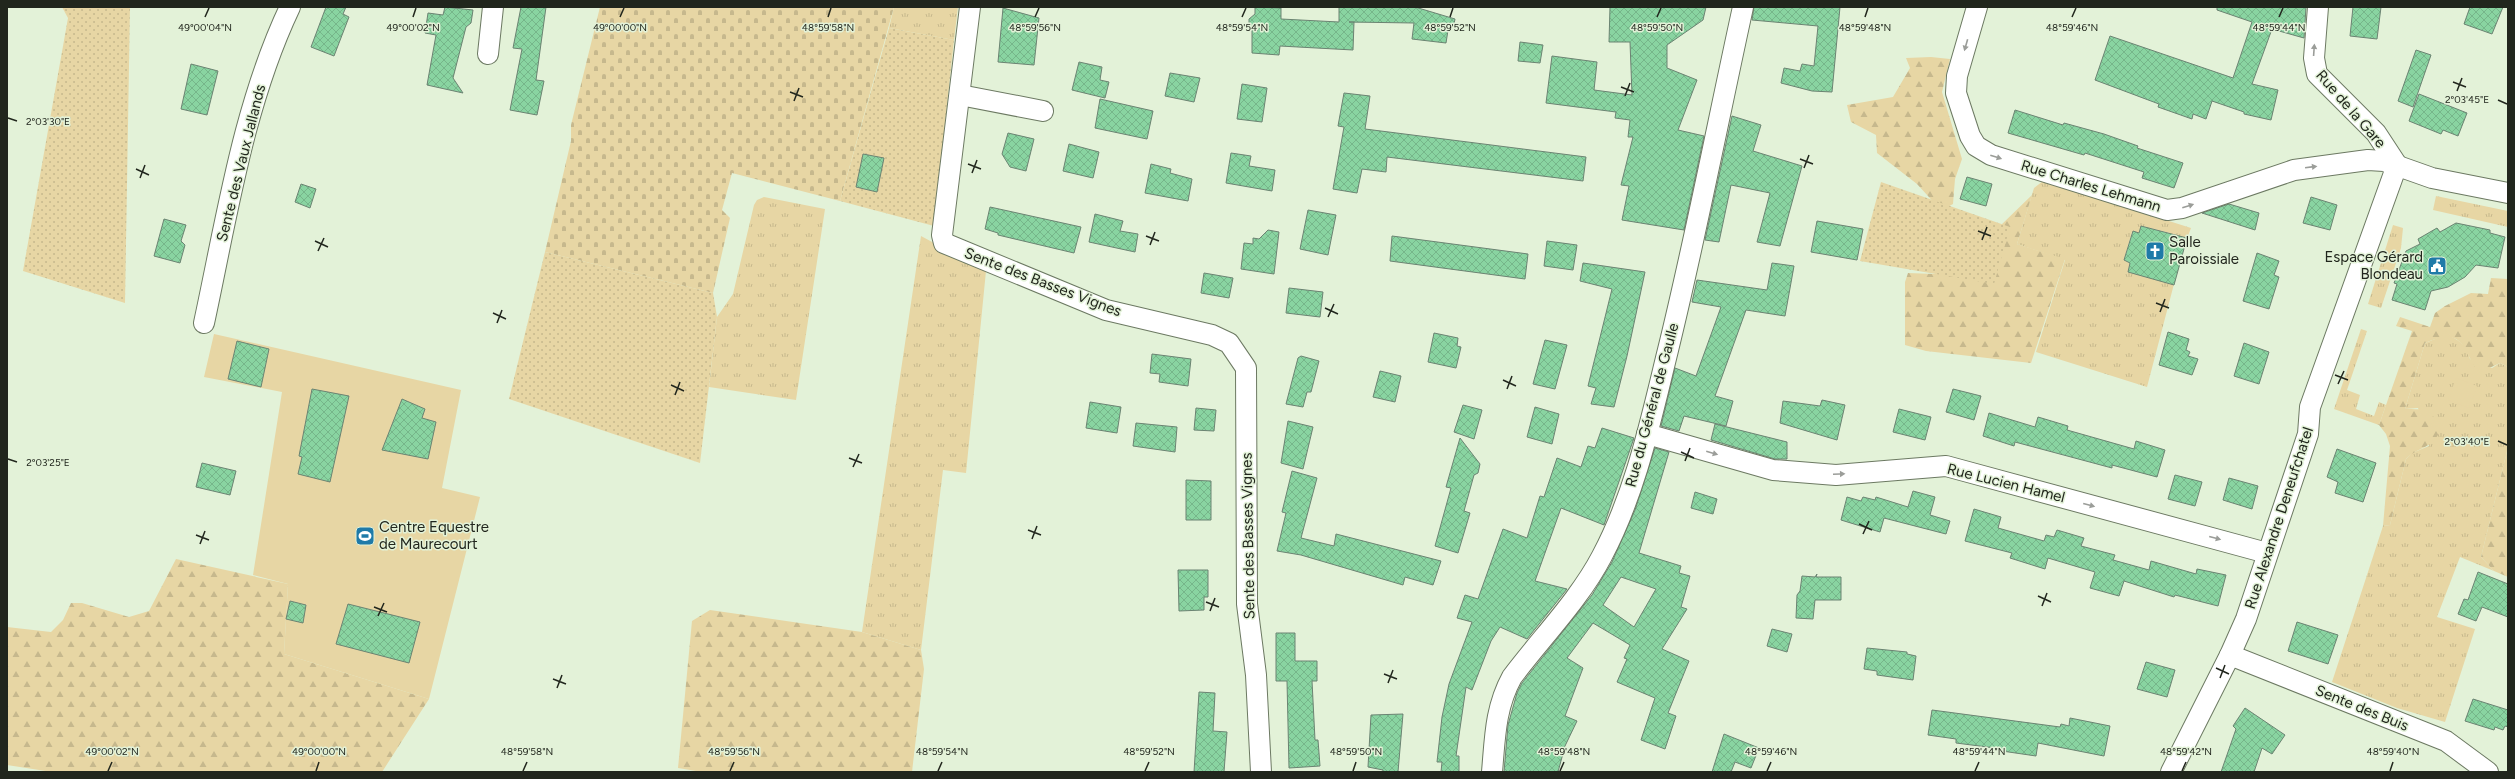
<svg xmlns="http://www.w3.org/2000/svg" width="2515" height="779" font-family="Figtree,sans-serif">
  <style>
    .grass { fill: url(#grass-tufts) }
    .forest { fill: url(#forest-firs) }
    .cemetery { fill: url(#cemetery-stones) }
    .park { fill: #e7d6a4 }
    .garden { fill: url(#garden-dots) }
    .building { fill: url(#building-cross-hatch); stroke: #6b8372; fill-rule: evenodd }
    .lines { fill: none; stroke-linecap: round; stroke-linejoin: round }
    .street-casing { stroke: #6c7962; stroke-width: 22 }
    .street { stroke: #fff; stroke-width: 20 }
    .oneway { fill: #9b9d99 }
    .ticks { fill: none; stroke: #21261d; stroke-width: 1.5 }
    .labels { text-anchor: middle; stroke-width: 3; stroke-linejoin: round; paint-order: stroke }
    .street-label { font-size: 15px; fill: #21261d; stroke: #e3f2d8 }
    .poi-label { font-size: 15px; fill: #21261d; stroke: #e3f2d8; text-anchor: start }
    .ticks-label { font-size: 10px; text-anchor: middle; fill: #21261d; stroke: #e3f2d8; stroke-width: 3; stroke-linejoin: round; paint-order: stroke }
  </style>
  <defs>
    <pattern id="grass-tufts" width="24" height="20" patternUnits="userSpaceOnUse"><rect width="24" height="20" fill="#e7d6a4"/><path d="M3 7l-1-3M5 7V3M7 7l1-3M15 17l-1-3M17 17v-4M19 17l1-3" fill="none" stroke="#c6b88d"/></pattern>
    <pattern id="forest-firs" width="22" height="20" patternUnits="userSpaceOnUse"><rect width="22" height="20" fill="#e7d6a4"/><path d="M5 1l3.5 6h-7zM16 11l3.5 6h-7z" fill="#c6b88d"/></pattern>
    <pattern id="cemetery-stones" width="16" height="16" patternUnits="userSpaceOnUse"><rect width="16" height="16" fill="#e7d6a4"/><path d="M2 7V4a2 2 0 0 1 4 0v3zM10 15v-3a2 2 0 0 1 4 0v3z" fill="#c6b88d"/></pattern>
    <pattern id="garden-dots" width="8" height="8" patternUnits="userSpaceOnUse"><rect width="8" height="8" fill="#e7d6a4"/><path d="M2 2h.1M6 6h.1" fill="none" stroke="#c6b88d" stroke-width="1.8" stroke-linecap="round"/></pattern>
    <pattern id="building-cross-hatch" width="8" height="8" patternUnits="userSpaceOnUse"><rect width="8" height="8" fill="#89d4a1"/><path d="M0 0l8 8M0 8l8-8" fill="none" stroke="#76b68a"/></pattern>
  </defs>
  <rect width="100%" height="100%" fill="#e3f2d8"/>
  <g class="grass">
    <polygon points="894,7 958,7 954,40 889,28"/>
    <polygon points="2043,181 2191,228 2186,241 2169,236 2170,233 2141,226 2139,233 2132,232 2124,260 2130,263 2128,272 2174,284 2147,387 2036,352 2065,260 2017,244 2034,188"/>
    <polygon points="2436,196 2508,211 2508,227 2433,210"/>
    <polygon points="764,197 825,209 796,400 709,387 717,317 733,294 754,205 757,200"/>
    <polygon points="2393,225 2403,228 2401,248 2381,308 2368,304"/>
    <polygon points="921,236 986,271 966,473 943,470 921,650 862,632"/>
    <polygon points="2361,329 2367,331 2347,390 2360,395 2356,409 2374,416 2379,402 2386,405 2379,425 2334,409"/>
    <path d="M2450,336c11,5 17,11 20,23l22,9 8,-5 8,4v80l-27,110 13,14 -34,-14 -23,60 38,12 -30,93 -48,-14 -65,-26 51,-156 7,-1 16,-66 6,-6 17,-7 -11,-38 -13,1 20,-66 15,-6z"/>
  </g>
  <g class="forest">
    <polygon points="1931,57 1950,59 1942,92 1962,159 1955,179 1953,204 1944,209 1938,207 1917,184 1877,153 1876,135 1851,122 1847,105 1893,97 1910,68 1906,58"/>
    <polygon points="2032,195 2017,244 2065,259 2031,363 1926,351 1905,345 1905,282 1908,273 1935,274 1985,261 2001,225"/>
    <path d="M2491,278l17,1v88l-8,-4 -17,8 -8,-3c-14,-27 -16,-39 -50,-25l-20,66c19,0 29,0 35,22 -9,19 -21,15 -34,28l-16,66 -7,1 7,-80 -4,-12 -7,-9 33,-94 -16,-5 4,-9 30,10 5,-14 10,-7 26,-13 17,1z"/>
    <polygon points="2508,447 2508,577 2494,571 2481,557"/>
    <polygon points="176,559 288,584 284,654 429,699 382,772 52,772 7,765 7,627 51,632 63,620 71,603 82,603 129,617 149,611"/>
    <polygon points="710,610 862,632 921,650 924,669 912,772 702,772 678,768 692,621"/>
  </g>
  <polygon class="cemetery" points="600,7 894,7 840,201 732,173 722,210 730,218 713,293 545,252 571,141 571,125"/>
  <g class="park">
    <polygon points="214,334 461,390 442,488 480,497 429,699 284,654 288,584 253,575 282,392 204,377"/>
    <polygon points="2456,378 2477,386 2469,408 2448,400"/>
  </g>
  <g class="garden">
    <polygon points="62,7 130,7 125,303 23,271 68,18"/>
    <polygon points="889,28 954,40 934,226 840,201"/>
    <polygon points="1881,182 2010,227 1994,284 1860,261"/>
    <polygon points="545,252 713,293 717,317 700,463 509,399"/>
  </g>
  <g class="building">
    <polygon points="326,7 346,7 343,14 349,17 334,56 311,47"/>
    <polygon points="445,7 473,10 471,23 466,27 453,78 463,93 427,85 436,35 425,33 428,13 443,15"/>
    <polygon points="521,7 546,7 536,80 544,81 537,115 510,110 522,49 513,48"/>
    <polygon points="1255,7 1281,8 1281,19 1339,22 1339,7 1415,7 1455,19 1454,24 1449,24 1446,43 1412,39 1414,23 1349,22 1354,22 1353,50 1280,46 1279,55 1252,53 1252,30 1249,27 1249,19 1255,14"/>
    <polygon points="1610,7 1706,7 1703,20 1667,45 1667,68 1697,80 1678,130 1704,136 1684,230 1622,220 1629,186 1621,185 1633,137 1628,137 1630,120 1615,118 1616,112 1546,103 1552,56 1597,62 1594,90 1632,95 1630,42 1609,42"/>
    <polygon points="1754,7 1840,7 1832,92 1812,91 1781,83 1784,68 1800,71 1802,64 1814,66 1818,26 1752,20"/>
    <polygon points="2217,7 2306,7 2304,38 2272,29 2252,84 2278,90 2271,120 2244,114 2244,112 2212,101 2206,119 2193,114 2192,119 2158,107 2159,104 2095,80 2110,36 2233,78 2252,22 2217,10"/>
    <polygon points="2353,7 2381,7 2377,39 2350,36"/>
    <polygon points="2470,7 2503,7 2492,34 2464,24"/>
    <polygon points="1003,8 1039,18 1034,65 998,62"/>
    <polygon points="1520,42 1543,45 1540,63 1518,61"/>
    <polygon points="2416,50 2431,55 2413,107 2398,101"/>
    <polygon points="1079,62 1102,67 1100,80 1109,82 1105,98 1072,90"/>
    <polygon points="191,64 218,71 207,115 181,109"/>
    <polygon points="1170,73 1200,78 1194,102 1165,96"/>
    <polygon points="1242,84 1267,88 1262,122 1237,119"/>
    <polygon points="1344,93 1370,96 1365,129 1586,157 1583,181 1387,157 1386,172 1362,169 1357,193 1333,189 1344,127 1338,126"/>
    <polygon points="2419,94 2467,113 2458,136 2443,130 2441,134 2409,121"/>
    <polygon points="1100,99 1153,111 1147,139 1095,128"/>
    <polygon points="2015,110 2063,125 2064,123 2104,134 2138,146 2137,148 2183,163 2174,188 2142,178 2144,172 2085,153 2084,155 2008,133"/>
    <polygon points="1732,116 1761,125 1753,151 1802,166 1780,246 1757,242 1770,193 1731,185 1719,242 1705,240"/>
    <polygon points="1008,133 1034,139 1026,171 1010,167 1002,154"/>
    <polygon points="1069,144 1099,152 1093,178 1063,171"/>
    <polygon points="1231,153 1251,156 1249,166 1275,170 1272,191 1226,183"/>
    <polygon points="863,154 884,158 877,192 856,187"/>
    <polygon points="1151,164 1171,169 1170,173 1192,179 1188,201 1145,193"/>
    <polygon points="1967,177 1992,184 1986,206 1960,199"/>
    <polygon points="301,184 316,189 310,208 295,202"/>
    <polygon points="2311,197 2337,205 2330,230 2303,223"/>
    <polygon points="2229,204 2259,213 2255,230 2202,213"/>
    <polygon points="990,207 1081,227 1074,253 998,235 998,233 985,229"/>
    <polygon points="1308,210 1336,215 1328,255 1300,249"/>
    <polygon points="1095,214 1123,221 1120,231 1138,234 1135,252 1089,242"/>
    <polygon points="164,219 186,225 181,241 185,245 180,263 154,256"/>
    <polygon points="1817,221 1863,229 1857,260 1811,252"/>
    <polygon points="2456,223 2490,230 2490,233 2505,237 2498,268 2476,265 2465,277 2448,287 2431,291 2425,310 2392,300 2397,284 2394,283 2406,251 2420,244 2418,239 2437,228 2440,232"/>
    <polygon points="2141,226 2187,238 2174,285 2128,272 2130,263 2124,260 2133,231 2139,233"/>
    <polygon points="1268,230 1279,232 1274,274 1241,269 1244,243 1253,244 1253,238 1259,239"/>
    <polygon points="1392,236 1528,254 1525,279 1390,261"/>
    <polygon points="1547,241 1577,245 1573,270 1544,266"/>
    <polygon points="2257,253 2279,261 2274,275 2279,277 2269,309 2243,301"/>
    <polygon points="1583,263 1645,272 1627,356 1614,407 1591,404 1596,388 1588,386 1612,289 1580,281"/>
    <polygon points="1772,263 1794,266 1785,316 1746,310 1715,396 1733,401 1726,426 1684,416 1679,431 1661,426 1675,368 1696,376 1721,307 1692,302 1697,280 1767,290"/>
    <polygon points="1204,273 1233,278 1229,298 1201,293"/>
    <polygon points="1289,288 1323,292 1320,317 1286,313"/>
    <polygon points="2168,332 2189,339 2186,350 2190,352 2188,356 2198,359 2192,375 2159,365"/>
    <polygon points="1434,333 1458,338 1457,346 1461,347 1456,368 1428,362"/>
    <polygon points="1545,340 1567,345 1555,389 1533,384"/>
    <polygon points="237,341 269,349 261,387 228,379"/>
    <polygon points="2244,343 2269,352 2259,384 2234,376"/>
    <polygon points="1152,354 1191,359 1188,386 1159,382 1160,374 1150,373"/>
    <polygon points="1301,356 1319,361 1311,392 1307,392 1303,407 1286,404 1298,358"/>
    <polygon points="1380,371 1401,376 1395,402 1373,397"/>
    <polygon points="312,389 349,396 330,482 298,474 302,457 299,456"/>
    <polygon points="1953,389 1981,396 1974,420 1946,412"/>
    <polygon points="402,399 425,409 422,418 436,422 428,459 382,450"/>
    <polygon points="1822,400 1845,405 1837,440 1780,423 1783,401 1820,406"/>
    <polygon points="1090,402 1121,407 1117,433 1086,428"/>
    <polygon points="1463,405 1482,410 1474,439 1454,432"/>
    <polygon points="1535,407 1559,414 1552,444 1527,437"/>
    <polygon points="1196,408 1216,410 1214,431 1194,430"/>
    <polygon points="1899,409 1931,417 1925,440 1893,432"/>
    <polygon points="1989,413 2035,427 2038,417 2068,426 2067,430 2134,449 2136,441 2165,450 2157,477 2112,465 2112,468 2015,442 2014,446 1983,436"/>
    <polygon points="1288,421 1313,427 1303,469 1281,463"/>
    <polygon points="1136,423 1177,427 1175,452 1133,446"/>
    <polygon points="1715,424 1787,442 1787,459 1775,459 1711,440"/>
    <polygon points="1602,428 1634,438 1604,525 1561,508 1535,581 1567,589 1527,639 1500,627 1491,641 1472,690 1466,687 1456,756 1459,756 1459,772 1441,772 1442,762 1437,762 1442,717 1449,684 1472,622 1457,618 1465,595 1478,599 1503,529 1527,538 1540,496 1544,497 1557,458 1581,467 1588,446 1595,448"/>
    <polygon points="1460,438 1480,464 1478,473 1474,475 1464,511 1470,513 1458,553 1435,546 1451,488 1446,487"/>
    <path d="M1655,448l14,4 -30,101 42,13 -2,7 11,3 -9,31 6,2 -25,40 27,12 -21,52 8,3 -11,33 -24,-9 14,-42 -38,-16 10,-23 -3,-1 6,-13 -37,-22 -26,35 16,10 -18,48 12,5 -12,25 -7,26h-54l4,-47 9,-32 5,-10 70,-88 20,-33 23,-52zM1621,577l35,12 -22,38 -31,-22z"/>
    <polygon points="2337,449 2376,463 2363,502 2335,493 2338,482 2327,477"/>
    <polygon points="202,463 236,471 230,495 196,487"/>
    <polygon points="1292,471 1317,478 1301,538 1334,546 1336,534 1441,561 1433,585 1405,577 1403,585 1301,555 1277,551 1286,513 1282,512"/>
    <polygon points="2175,475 2202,482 2195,506 2168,499"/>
    <polygon points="2229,478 2258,486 2252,509 2223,500"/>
    <polygon points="1186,480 1211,481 1211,520 1186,520"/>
    <polygon points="1913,491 1935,497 1930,515 1950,521 1946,534 1884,518 1880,532 1841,520 1847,497 1861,501 1863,497 1875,500 1876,497 1908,507"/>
    <polygon points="1695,492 1717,499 1713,514 1691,508"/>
    <polygon points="1974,509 2001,517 1998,528 2044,541 2046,535 2054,537 2057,530 2084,538 2081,546 2115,555 2113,560 2149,570 2151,561 2196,574 2197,569 2226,575 2218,606 2175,595 2174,597 2124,581 2119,596 2090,588 2095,572 2048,558 2045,569 2010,558 2012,553 1965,541"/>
    <polygon points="1178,570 1208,570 1208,597 1204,597 1204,610 1179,611"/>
    <polygon points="2478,572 2508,584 2508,617 2482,607 2476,621 2458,614 2464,599 2468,600"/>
    <polygon points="1817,574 1816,577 1841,577 1841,600 1815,600 1813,619 1796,618 1797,595 1800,591 1802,576 1815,577"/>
    <polygon points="290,601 306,605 303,623 286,619"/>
    <polygon points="348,604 420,622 409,663 336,644"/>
    <polygon points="2297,622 2338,635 2328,664 2288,651"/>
    <polygon points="1772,629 1792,634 1787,652 1767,646"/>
    <polygon points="1276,633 1295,633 1295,661 1317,661 1317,681 1312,681 1315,740 1318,740 1320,766 1289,768 1287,681 1276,681"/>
    <polygon points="1867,648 1907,652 1907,654 1916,656 1913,680 1877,675 1877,671 1864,669"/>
    <polygon points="2146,662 2175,670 2167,697 2137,689"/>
    <polygon points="1199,692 1215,693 1213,731 1227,732 1224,772 1194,772"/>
    <polygon points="2473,699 2508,710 2508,727 2505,726 2503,730 2495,727 2494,730 2465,721"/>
    <polygon points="2245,708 2285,735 2272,754 2262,748 2254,772 2221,772 2236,729 2233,726"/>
    <polygon points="1932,710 2060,727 2061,724 2069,726 2070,718 2110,726 2104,756 2038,743 2036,756 1995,750 1995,748 1956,743 1956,739 1928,735"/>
    <polygon points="1403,714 1398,772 1383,772 1383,770 1368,767 1371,715"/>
    <polygon points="1724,734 1759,748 1751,768 1735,762 1731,772 1712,772"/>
  </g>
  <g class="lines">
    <g class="street-casing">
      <g id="street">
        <polyline points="970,7 942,235 944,243 1106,310 1212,335 1229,343 1246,368 1247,604 1256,675 1261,772"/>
        <polyline points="1977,7 1957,76 1956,93 1970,136 1976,146 1991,155 2167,210 2182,208 2294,170 2368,160 2384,161 2432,178 2508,193"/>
        <polyline points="2318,7 2314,58 2317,74 2376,133 2397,165"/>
        <polyline points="488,54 493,7"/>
        <polyline points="960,95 1043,111"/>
        <path d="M204,323c23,-106 39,-217 86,-316"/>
        <polyline points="1647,434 1773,470 1836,475 1946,466 2267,553"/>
        <polyline points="2230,655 2446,741 2488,772"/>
        <path d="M1492,772c3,-34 3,-64 20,-95 30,-40 67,-77 90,-121 34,-64 49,-137 66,-206 28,-114 50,-229 75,-343"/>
        <polyline points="2171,772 2230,655 2246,619 2308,434 2310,407 2397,165"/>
      </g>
    </g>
    <use href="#street" class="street"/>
  </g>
  <defs><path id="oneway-solid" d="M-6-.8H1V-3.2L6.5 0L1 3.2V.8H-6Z"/></defs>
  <g class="oneway">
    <use href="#oneway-solid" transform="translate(1966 45) rotate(106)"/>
    <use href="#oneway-solid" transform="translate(2314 50) rotate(-86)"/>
    <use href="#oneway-solid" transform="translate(1996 157) rotate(18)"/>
    <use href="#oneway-solid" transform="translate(2311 167) rotate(-7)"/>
    <use href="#oneway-solid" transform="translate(2188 206) rotate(-18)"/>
    <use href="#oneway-solid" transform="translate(1712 453) rotate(16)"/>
    <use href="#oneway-solid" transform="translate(1839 474) rotate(-2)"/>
    <use href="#oneway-solid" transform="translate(2089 505) rotate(15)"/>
    <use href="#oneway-solid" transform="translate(2215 538) rotate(15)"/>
  </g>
  <path class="ticks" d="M205,17l4,-9M413,17l3,-9M620,17l4,-9M828,17l3,-9M1035,17l4,-9M1242,17l4,-9M1450,17l3,-9M1657,17l4,-9M1865,17l3,-9M2072,17l4,-9M2279,17l4,-9M2453,82l13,5M1621,87l13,5M2457,91l5,-13M790,92l13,5M1625,96l5,-13M2498,100l9,4M794,101l5,-13M8,118l9,3M1800,159l13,5M968,164l13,5M1804,168l5,-13M136,169l13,6M972,173l5,-13M140,178l5,-13M1978,231l13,5M1146,236l13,5M1982,240l5,-13M315,241l13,6M1150,245l5,-13M318,251l6,-13M2156,303l13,5M1325,308l13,6M2160,312l5,-13M493,313l13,6M1328,317l6,-13M497,323l5,-13M2335,375l13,5M1503,380l13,6M2338,384l6,-13M671,385l13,6M1507,389l5,-13M675,395l5,-13M2498,441l9,4M1681,452l13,6M849,458l13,5M8,459l9,3M1685,461l5,-13M853,467l6,-13M1859,524l13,6M1028,530l13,5M1863,534l6,-13M196,535l13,5M1032,539l5,-13M200,544l5,-13M2038,596l13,6M1206,602l13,5M2042,606l5,-13M374,607l13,5M1210,611l5,-13M378,616l6,-13M2216,668l13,6M1384,674l13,5M2220,678l5,-13M553,679l13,5M1388,683l5,-13M557,688l5,-13M108,771l4,-9M316,771l3,-9M523,771l4,-9M730,771l4,-9M938,771l4,-9M1145,771l4,-9M1353,771l3,-9M1560,771l4,-9M1767,771l4,-9M1975,771l4,-9M2182,771l4,-9M2390,771l3,-9"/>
  <defs>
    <g id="church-square" transform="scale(1)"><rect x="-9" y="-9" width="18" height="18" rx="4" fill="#1f7aa8" stroke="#e3f2d8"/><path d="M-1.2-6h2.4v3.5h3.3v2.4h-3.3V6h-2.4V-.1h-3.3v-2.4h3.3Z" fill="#fff"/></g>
    <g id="civic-square" transform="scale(1)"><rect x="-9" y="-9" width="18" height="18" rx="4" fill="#1f7aa8" stroke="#e3f2d8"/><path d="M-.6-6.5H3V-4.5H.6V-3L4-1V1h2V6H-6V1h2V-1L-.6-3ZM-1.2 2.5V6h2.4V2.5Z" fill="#fff"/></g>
    <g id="stadium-square" transform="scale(1)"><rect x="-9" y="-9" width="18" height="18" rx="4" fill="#1f7aa8" stroke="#e3f2d8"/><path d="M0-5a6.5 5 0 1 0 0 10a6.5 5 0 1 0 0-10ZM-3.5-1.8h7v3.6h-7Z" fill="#fff"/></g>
  </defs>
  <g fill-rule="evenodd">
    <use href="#church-square" x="2155" y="251"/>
    <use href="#civic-square" x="2437" y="266"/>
    <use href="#stadium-square" x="365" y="536"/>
  </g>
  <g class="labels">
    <g class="street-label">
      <text transform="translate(2351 109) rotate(49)" y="5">Rue de la Gare</text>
      <text transform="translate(241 163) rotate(-76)" y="5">Sente des Vaux Jallands</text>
      <text transform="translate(2091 186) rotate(17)" y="5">Rue Charles Lehmann</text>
      <text transform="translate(1043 282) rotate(21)" y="5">Sente des Basses Vignes</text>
      <text transform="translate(1652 405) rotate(-75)" y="5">Rue du Général de Gaulle</text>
      <text transform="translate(2006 483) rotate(14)" y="5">Rue Lucien Hamel</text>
      <text transform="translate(2279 518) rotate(-72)" y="5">Rue Alexandre Deneufchatel</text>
      <text transform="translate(1248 536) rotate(-91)" y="5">Sente des Basses Vignes</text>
      <text transform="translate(2362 708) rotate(22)" y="5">Sente des Buis</text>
    </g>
    <g class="poi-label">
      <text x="2169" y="247">Salle<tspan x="2169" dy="17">Paroissiale</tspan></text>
      <text x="2423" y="262" text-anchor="end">Espace Gérard<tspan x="2423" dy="17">Blondeau</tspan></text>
      <text x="379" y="532">Centre Equestre<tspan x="379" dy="17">de Maurecourt</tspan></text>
    </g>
  </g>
  <g class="ticks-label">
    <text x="205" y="31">49°00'04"N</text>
    <text x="413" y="31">49°00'02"N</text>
    <text x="620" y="31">49°00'00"N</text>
    <text x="828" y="31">48°59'58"N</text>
    <text x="1035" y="31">48°59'56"N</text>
    <text x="1242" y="31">48°59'54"N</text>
    <text x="1450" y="31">48°59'52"N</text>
    <text x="1657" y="31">48°59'50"N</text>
    <text x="1865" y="31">48°59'48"N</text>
    <text x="2072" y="31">48°59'46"N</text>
    <text x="2279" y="31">48°59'44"N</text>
    <text x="2467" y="103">2°03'45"E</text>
    <text x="48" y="125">2°03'30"E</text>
    <text x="2467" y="445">2°03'40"E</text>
    <text x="48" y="466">2°03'25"E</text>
    <text x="112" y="755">49°00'02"N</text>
    <text x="319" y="755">49°00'00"N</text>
    <text x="527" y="755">48°59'58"N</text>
    <text x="734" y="755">48°59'56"N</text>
    <text x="942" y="755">48°59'54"N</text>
    <text x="1149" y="755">48°59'52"N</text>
    <text x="1356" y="755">48°59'50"N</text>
    <text x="1564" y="755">48°59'48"N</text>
    <text x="1771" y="755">48°59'46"N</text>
    <text x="1979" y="755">48°59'44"N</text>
    <text x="2186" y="755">48°59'42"N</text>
    <text x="2393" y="755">48°59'40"N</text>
  </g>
  <rect width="2515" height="779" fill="none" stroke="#21261d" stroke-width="16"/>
</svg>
